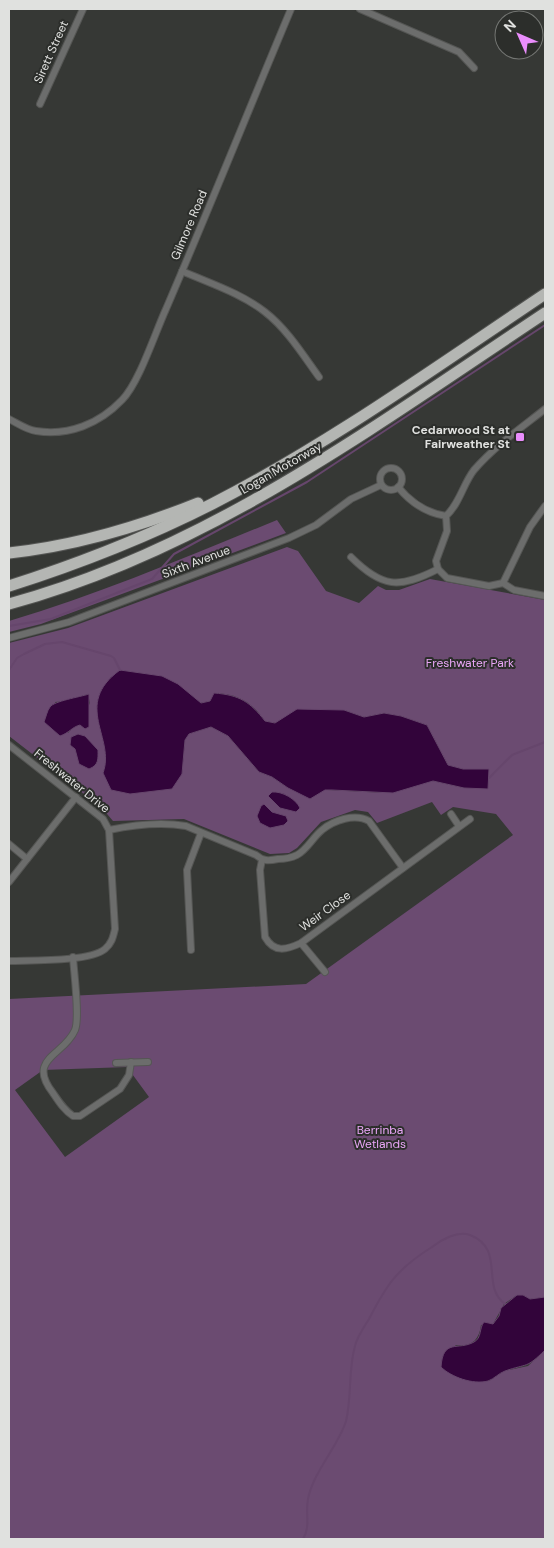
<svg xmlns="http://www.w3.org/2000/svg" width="554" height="1548" font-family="'DM Sans',sans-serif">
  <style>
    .green { fill: #6b4b71; fill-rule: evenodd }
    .water { fill: #32043a; stroke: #66466c }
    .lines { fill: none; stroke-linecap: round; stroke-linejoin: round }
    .stream { stroke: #66466c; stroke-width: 2 }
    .street-casing { stroke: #555654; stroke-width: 8 }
    .highway-casing { stroke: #555654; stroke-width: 13 }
    .street { stroke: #6c6d6c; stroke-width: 6 }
    .highway { stroke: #b4b6b3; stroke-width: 11 }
    .poi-dot { fill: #ea8dfc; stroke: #2c2e2b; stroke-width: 2 }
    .labels { text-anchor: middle; stroke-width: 4; stroke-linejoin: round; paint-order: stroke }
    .street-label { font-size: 12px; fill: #e0e1df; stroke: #2c2e2b }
    .poi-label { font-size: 12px; font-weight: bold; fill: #e0e1df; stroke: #2c2e2b; text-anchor: end }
    .park-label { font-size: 12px; fill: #eaa6f7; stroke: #2c2e2b }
  </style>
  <rect width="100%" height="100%" fill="#363835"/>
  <g class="green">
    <path d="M277,520l9,13 -245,91 -32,8v-11c91,-27 180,-65 268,-101z"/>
    <path d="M287,547l11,4 28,40 33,12 19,-17 8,4h13l31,-11 115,21v697l-15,2 -7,-4h-6l-13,9 -11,20 -12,1c-2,16 -10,22 -26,20l34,36 15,-10 24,-5 17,-16v189h-536v-540l297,-15 207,-149 -17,-21 -43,-7 -12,8 -9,-13 -55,21 -9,-11 -13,-2 -34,12 -24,26 -8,5 -19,1 -86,-35 -71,2 -11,-13 -93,-72v-93l59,-15zM147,675c27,1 32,15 53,28l10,-2 5,-8c24,1 36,9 50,28l11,2 14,-7 54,-6 20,7 20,-4 17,3 26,9 21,40 15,4h25l-24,19 -31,-7 -47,12 -98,-5 -16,-11 -13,-5 -31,-36 -17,-9 -22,7 -4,6 -3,34 -79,-1 4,-11 -9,-60 13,-25zM88,694l2,9 -10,22 -7,2 -5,6 -13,-31 12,-1zM127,1067l22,30 -84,60 -50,-67 28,-20z"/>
  </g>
  <g class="water">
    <path d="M120,670l42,6 16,8 23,19 9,-2 4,-8c26,2 36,9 51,28l10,2 22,-14 47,1 20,7 20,-4 17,3 26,9 21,40 15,4h26l-1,20 -24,-1 -31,-7 -40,12 -61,-3h-7l-15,9 -22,-11 -16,-11 -13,-5 -31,-36 -17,-9 -22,7 -4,6 -3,34 -10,15 -42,5 -19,-4 -8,-17c13,-35 -31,-68 17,-103z"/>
    <path d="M89,694v33l-4,2 -5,-4c-8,2 -11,8 -20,11l-16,-14c2,-5 3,-11 6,-15 4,-6 30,-10 39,-13z"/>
    <path d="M78,734l7,2 13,14c0,9 1,15 -9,19l-10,-5 -4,-15 -5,-4 1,-8z"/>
    <path d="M272,792c10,-1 24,7 28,16l-4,4 -16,-4 -12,-12z"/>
    <polygon points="264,804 272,812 286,816 288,821 284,825 270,828 260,823 257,816 261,806"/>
    <path d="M517,1295h6l7,4 15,-2v53c-19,19 -17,13 -40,21 -6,2 -11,8 -17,10 -15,4 -37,-4 -47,-14 2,-29 17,-16 33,-25 8,-4 5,-14 10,-20l9,2 6,-8 2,-8z"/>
  </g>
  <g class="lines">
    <g class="stream">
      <polyline points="9,626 51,619 152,579 174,554 307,482 545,325"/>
      <polyline points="9,670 17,658 24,654 45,644 62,642 111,656 114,658 120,670"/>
      <polyline points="489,778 512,755 545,742"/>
      <path d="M303,1539c8,-13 2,-25 5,-40 5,-27 31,-54 38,-78 6,-24 2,-51 9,-75 2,-9 9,-19 14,-27 18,-35 28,-50 63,-72 9,-7 26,-17 38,-12 36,14 10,51 35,69"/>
    </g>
    <g class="street-casing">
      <g id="street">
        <polyline points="360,9 459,52 474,68"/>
        <polyline points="40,104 83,9"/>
        <path d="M182,271c27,12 59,22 83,41 22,17 38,43 54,65"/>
        <path d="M9,419c8,4 18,11 27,12 33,5 63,-7 86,-31 17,-17 33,-67 44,-91 43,-100 83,-200 125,-300"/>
        <circle cx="391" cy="479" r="11"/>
        <path d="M398,487c13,16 28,26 48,29"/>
        <polyline points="446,516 447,531 436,561 438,569 447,578 489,586 503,583 514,590 545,596"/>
        <path d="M446,516c14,-13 17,-32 28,-46 21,-24 47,-42 71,-61"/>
        <path d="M351,557c31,31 48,32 87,12"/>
        <polyline points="503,583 530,527 545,506"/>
        <polyline points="9,638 69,622 289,538 316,525 351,499 381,485"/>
        <path d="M9,745l94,74 6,11 6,99c-2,8 -3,14 -10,20 -15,13 -75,11 -96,12"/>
        <polyline points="451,814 459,826"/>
        <path d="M109,830c24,-5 53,-8 77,-4l70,29c7,6 12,6 22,4 6,0 13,-1 19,-4 10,-5 16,-18 25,-25 12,-10 33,-17 47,-9l34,47"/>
        <polyline points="9,844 27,859"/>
        <path d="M262,860l-2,10 5,67c9,16 21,13 36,6l169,-124"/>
        <polyline points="9,882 76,797"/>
        <polyline points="301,943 325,972"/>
        <polyline points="191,950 187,870 201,833"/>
        <path d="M73,957c1,16 7,61 2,73 -11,26 -49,28 -22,63 6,9 11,17 20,23h7l40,-27 9,-14 2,-13"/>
        <polyline points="116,1063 148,1062"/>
      </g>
    </g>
    <g class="highway-casing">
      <g id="highway">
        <path d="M9,553c66,-7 127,-25 189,-50"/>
        <path d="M9,586c69,-22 138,-49 203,-82 117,-60 224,-137 333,-210"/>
        <path d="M9,604c199,-54 367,-179 536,-291"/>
      </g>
    </g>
    <use href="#street" class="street"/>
    <use href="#highway" class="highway"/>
  </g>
  <rect class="poi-dot" x="515" y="432" width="10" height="10" rx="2.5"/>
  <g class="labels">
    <g class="street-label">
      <text transform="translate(51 52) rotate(-66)" y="4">Sirett Street</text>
      <text transform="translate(189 225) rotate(-67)" y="4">Gilmore Road</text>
      <text transform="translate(281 468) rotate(-30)" y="4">Logan Motorway</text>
      <text transform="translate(196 562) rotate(-21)" y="4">Sixth Avenue</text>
      <text transform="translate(72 781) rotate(39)" y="4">Freshwater Drive</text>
      <text transform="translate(325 911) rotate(-36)" y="4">Weir Close</text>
    </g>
    <g class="poi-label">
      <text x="510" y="434">Cedarwood St at<tspan x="510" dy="14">Fairweather St</tspan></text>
    </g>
    <g class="park-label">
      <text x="470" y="667">Freshwater Park</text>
      <text x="380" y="1134">Berrinba<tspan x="380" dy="14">Wetlands</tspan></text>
    </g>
  </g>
  <rect width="554" height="1548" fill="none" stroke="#e0e1df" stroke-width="20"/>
  <g transform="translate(519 35) rotate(315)"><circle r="24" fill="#2c2e2b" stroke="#747673"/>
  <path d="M0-4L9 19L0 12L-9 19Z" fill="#ea8dfc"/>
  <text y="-8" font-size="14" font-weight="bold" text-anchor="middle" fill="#e0e1df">N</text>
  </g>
</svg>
